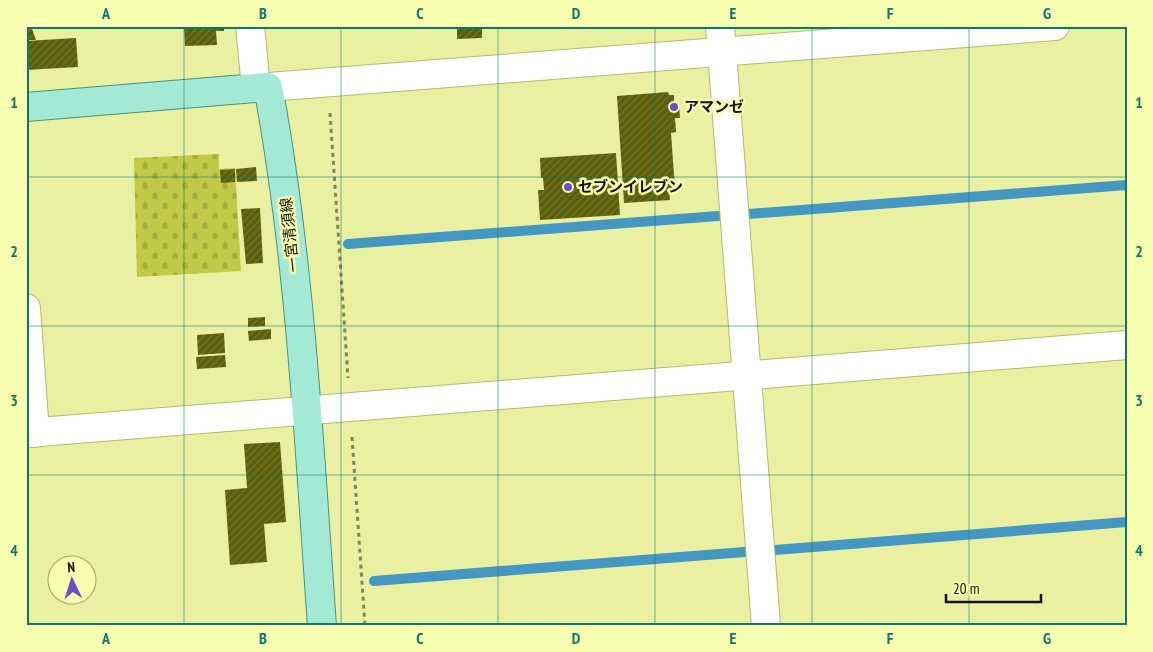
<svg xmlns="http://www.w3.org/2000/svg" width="1153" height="652" font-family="'PT Sans Narrow','Noto Sans JP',sans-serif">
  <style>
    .cemetery { fill: url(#cemetery-stones) }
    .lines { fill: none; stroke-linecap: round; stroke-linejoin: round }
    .stream { stroke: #4497c0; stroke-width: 10 }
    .building { fill: url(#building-hatch) }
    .minor-casing { stroke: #b5bb6f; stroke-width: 30 }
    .major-casing { stroke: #499379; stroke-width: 30 }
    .path { stroke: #818554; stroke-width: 3; stroke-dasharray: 4 4; stroke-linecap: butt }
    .minor { stroke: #fff; stroke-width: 28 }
    .major { stroke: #a4e8d6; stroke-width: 28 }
    .grid { fill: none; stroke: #0f766e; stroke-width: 1; stroke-opacity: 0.55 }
    .poi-dot { fill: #6f4bc4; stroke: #f7feaf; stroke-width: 2 }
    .labels { text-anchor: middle; stroke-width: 5; stroke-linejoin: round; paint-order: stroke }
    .poi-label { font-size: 15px; font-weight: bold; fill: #111200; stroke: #f7feaf; text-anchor: start }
    .street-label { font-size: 15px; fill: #111200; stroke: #f7feaf }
    .neatline { fill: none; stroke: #0f766e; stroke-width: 2 }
    .grid-label { font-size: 16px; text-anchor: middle; font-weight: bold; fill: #0f766e }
  </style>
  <defs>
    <pattern id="cemetery-stones" width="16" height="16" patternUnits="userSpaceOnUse" patternTransform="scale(1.25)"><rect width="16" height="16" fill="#c1c946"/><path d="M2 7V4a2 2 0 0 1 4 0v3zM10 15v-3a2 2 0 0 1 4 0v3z" fill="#a5ac3c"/></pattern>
    <pattern id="building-hatch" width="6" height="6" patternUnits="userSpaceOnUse" patternTransform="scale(1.25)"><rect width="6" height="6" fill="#5b5f08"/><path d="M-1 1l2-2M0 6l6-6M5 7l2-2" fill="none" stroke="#727532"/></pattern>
  </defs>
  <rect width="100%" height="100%" fill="#e9f0a2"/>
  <polygon class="cemetery" points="219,154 219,169 235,168 241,271 137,277 134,158"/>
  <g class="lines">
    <g class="stream">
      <polyline points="749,214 1127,185"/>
      <polyline points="348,244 718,216"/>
      <polyline points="775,550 1127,522"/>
      <polyline points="374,581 745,552"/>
    </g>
  </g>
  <g class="building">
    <polygon points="26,26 31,26 36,40 26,40"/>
    <polygon points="184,26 224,26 224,31 216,31 217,45 185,46"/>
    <polygon points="457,26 482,26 482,38 457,39"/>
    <polygon points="76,38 78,67 26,70 26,41"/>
    <polygon points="668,92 669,95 674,95 674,104 679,104 680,118 675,118 676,132 671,133 675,188 669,188 670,200 624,203 617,96"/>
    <polygon points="616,153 620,215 540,220 538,190 544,190 543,178 541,178 540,158"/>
    <polygon points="256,167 257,181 237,182 236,169"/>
    <polygon points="235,169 235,182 221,183 220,170"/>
    <polygon points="260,208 263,263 246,264 241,209"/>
    <polygon points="265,317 265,326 248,327 248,318"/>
    <polygon points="271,329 271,339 249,341 248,331"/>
    <polygon points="224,333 225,353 198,355 197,335"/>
    <polygon points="225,355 226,367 197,369 196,357"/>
    <polygon points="280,442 286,522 264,524 267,562 230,565 225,490 247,488 244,444"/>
  </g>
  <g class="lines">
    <g class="minor-casing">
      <g id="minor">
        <polyline points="250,26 256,88"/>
        <polyline points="720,26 766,626"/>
        <polyline points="268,87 1055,26"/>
        <polyline points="26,308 35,433"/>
        <polyline points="26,433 1127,345"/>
      </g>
    </g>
    <g class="major-casing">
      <path id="major" d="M26,107l242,-20c33,178 41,359 54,539"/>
    </g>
    <g class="path">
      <polyline points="330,113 348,378"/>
      <polyline points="352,437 365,626"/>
    </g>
    <use href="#minor" class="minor"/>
    <use href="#major" class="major"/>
  </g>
  <path class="grid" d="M184,26v600M341,26v600M498,26v600M655,26v600M812,26v600M969,26v600M26,177h1101M26,326h1101M26,475h1101"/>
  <g class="poi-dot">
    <circle cx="674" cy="107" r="5"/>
    <circle cx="568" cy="187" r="5"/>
  </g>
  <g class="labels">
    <g class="poi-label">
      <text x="684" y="112">アマンゼ</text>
      <text x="578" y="192">セブンイレブン</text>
    </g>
    <g class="street-label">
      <text transform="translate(290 235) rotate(-96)" y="5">一宮清須線</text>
    </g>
  </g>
  <rect width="1153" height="652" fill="none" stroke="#f7feaf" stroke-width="55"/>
  <g transform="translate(72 580) rotate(356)"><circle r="24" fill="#f7feaf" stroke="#9ba069"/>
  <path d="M0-4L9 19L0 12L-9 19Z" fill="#6f4bc4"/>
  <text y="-8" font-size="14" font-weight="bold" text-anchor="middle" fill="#111200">N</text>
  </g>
  <path d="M946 594v8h95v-8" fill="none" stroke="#111200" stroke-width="2.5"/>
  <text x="953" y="594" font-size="15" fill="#111200" stroke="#f7feaf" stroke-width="4" paint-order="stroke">20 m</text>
  <rect x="28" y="28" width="1098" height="596" class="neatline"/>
  <g class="grid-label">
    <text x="106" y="19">A</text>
    <text x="263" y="19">B</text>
    <text x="420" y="19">C</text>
    <text x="576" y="19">D</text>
    <text x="733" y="19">E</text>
    <text x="890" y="19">F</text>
    <text x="1047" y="19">G</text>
    <text x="14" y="108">1</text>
    <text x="1139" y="108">1</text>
    <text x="14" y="257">2</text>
    <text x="1139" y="257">2</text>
    <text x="14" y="406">3</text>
    <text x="1139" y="406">3</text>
    <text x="14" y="556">4</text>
    <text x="1139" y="556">4</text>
    <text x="106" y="644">A</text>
    <text x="263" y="644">B</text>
    <text x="420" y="644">C</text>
    <text x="576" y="644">D</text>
    <text x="733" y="644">E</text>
    <text x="890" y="644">F</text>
    <text x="1047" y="644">G</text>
  </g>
</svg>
